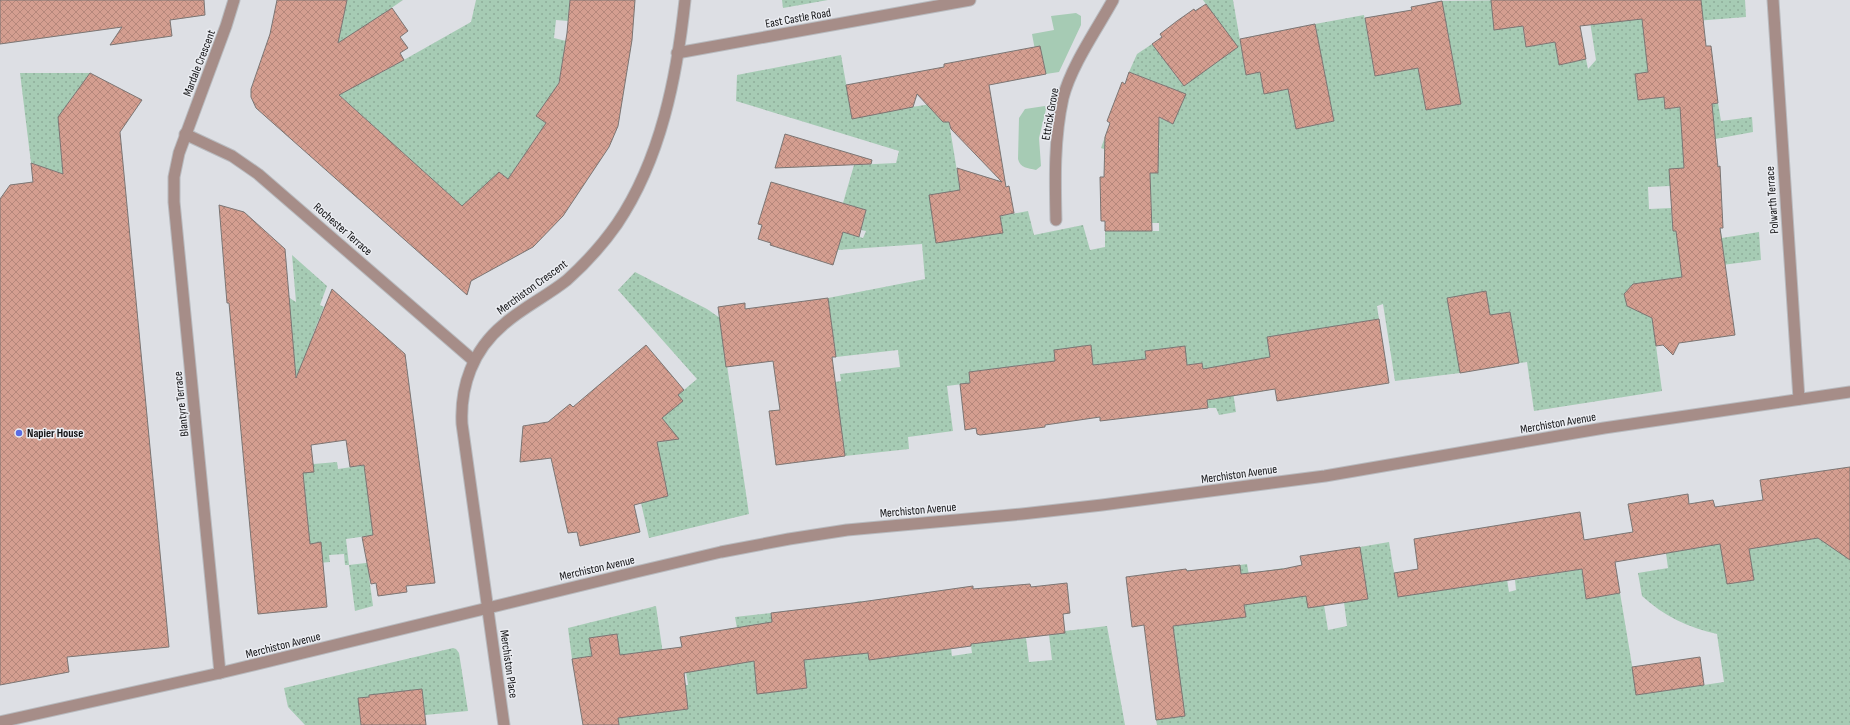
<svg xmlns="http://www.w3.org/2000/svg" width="1850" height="725" font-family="'Sofia Sans Condensed',sans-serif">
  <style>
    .grass { fill: #a6cbb4 }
    .garden { fill: url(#garden-dots) }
    .building { fill: url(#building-cross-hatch); stroke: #7b7573 }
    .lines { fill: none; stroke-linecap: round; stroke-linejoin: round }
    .minor-casing { stroke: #b8babe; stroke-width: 13 }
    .minor { stroke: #a68d88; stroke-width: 11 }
    .poi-dot { fill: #5a6ce3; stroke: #eaecf1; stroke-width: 1.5 }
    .labels { text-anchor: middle; stroke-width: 3; stroke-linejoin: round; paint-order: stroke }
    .street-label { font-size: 12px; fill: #111113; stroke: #eaecf1 }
    .poi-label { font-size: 12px; font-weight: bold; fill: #111113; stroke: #eaecf1; text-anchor: start }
  </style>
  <defs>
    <pattern id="garden-dots" width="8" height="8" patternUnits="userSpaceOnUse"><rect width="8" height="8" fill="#a6cbb4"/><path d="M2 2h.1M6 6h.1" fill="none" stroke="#8ead9a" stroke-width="1.8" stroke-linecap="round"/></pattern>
    <pattern id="building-cross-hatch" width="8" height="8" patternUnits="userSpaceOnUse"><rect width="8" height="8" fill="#d49e90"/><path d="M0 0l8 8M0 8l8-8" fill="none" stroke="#b5877b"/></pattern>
  </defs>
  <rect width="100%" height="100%" fill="#dddfe4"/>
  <g class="grass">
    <polygon points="1076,13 1081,16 1081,25 1059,72 1046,74 1043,60 1037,61 1032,34 1054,30 1051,16"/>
    <path d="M1045,106l1,3 -7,29 2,28 -5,4c-8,-2 -16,-2 -18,-11l1,-41 6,-9z"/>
  </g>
  <g class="garden">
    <polygon points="347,0 403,0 377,18 379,74 471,22 476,0 570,0 568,21 556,20 554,38 566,41 555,103 548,99 537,116 546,123 508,179 499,172 461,211 445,211 445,191 336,92 338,43"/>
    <polygon points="782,0 828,0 783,8"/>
    <polygon points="1203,0 1233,0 1246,75 1260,72 1264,94 1288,89 1296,129 1334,121 1315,24 1364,15 1375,76 1418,68 1426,110 1461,104 1442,1 1518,0 1526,47 1555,42 1559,65 1586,59 1588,69 1596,60 1588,9 1642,19 1649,72 1635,74 1638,100 1664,97 1666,109 1718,103 1721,121 1752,117 1753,132 1683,145 1684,168 1670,186 1648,187 1649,209 1671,208 1673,231 1720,228 1722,238 1759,232 1761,260 1699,268 1682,277 1633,284 1624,294 1651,308 1662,391 1534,411 1527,362 1519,363 1510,312 1490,315 1486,292 1447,298 1460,373 1395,381 1383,304 1377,306 1379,319 1267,337 1275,389 1253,393 1248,362 1229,365 1236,412 1219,415 1216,408 1208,408 1202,363 1187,365 1184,346 1145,351 1151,407 1131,409 1124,361 1105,364 1107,385 1096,387 1091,345 1054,350 1056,364 1037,363 969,372 970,383 947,386 953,431 908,437 909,449 845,456 835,382 841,381 840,374 900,367 898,350 836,357 828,298 925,279 922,244 837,250 841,239 832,236 837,223 844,232 863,238 866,231 861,230 866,210 843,203 854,165 896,163 899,151 736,101 737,75 841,55 851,112 912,107 937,103 939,117 944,122 949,122 960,190 1003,232 1000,216 1028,211 1034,235 1083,225 1090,250 1105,247 1105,231 1159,231 1159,223 1152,223 1150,173 1158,173 1158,164 1104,165 1104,149 1101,148 1106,134 1156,154 1160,146 1151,142 1160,118 1173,124 1182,102 1179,92 1171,88 1129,72 1137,54 1152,44 1179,80 1186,85 1232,40"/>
    <polygon points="1701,0 1745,0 1746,17 1695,21"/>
    <polygon points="20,73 90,73 58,118 63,174 31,163"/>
    <polygon points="292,255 327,286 320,305 324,307 313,334 325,386 294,375 288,297 296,302"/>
    <polygon points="635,272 707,309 720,318 749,514 649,538 641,503 668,496 665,481 638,446 678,439 662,418 682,401 678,395 697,379 618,290"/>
    <polygon points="337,462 338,469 365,465 374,535 346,539 349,565 374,562 369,577 373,606 355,611 349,565 345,565 344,554 329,555 330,562 318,563 312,569 302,465"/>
    <path d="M1719,533l8,51 27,-4 -5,-31 79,-13 22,18v171h-693l-1,-5 17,-94 21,-3 -7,-52 7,-1 6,52 46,-5 -6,-52 7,-1 7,39 15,-2 -4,-30 18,-3 -3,6 44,31 4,25 19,-4 -3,-24 24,-3 -8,-52 29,-5 9,55 101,-16 4,-27 6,38 7,-2 -1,-10 67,-11 4,30 34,-6 17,102 87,-13 -7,-48c-30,-7 -53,-18 -75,-38l-4,-23 30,-5 -2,-15 31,-5z"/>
    <polygon points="861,601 869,660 951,648 952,656 972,653 968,622 1008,640 1026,638 1029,662 1052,660 1049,635 1065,633 1065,631 1107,626 1125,725 619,725 618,714 644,715 688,709 685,685 688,685 686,672 733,665 727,629 737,628 735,617 771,613 777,663 789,669 755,673 757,694 807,688 804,660 840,656 857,617 855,602"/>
    <polygon points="656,606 663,654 636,653 606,657 604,644 618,642 617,634 589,638 592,656 572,659 568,628"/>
    <polygon points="453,648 456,649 459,653 468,711 425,715 422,689 370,695 369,697 358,698 361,725 305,725 288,707 284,688"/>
  </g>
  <g class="building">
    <polygon points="0,0 204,0 205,15 170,20 172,36 110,45 122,27 0,44"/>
    <polygon points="277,0 347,0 338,43 392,8 408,31 400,37 408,48 400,53 404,60 339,95 462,206 499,172 508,179 546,123 536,116 559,83 567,33 570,0 635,0 632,40 618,126 609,147 563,216 533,247 471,281 467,295 256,108 251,97 251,89 270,34"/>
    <polygon points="1491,0 1701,0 1706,46 1711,46 1718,103 1712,104 1718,167 1720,166 1723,228 1720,228 1735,335 1679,343 1673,355 1663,345 1656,346 1652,318 1627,306 1624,294 1633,284 1682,277 1676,231 1673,231 1669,169 1684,168 1680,107 1665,109 1664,97 1638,100 1635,74 1648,72 1642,19 1580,26 1586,59 1559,65 1555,42 1526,47 1523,26 1494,30"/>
    <polygon points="1442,1 1461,104 1426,110 1418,68 1375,76 1365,18 1412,10 1411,7"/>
    <polygon points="1206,4 1238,47 1184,86 1152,44 1162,37 1160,34 1177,21 1194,9 1195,11"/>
    <polygon points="1315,24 1334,121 1296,129 1288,89 1264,94 1260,72 1246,75 1240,39"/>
    <polygon points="1040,46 1046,74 989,85 1006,187 1009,186 1014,213 1000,216 1003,233 936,243 929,195 960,190 957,168 1002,182 951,129 949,122 943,122 917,94 913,107 852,119 846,85 944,67 944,64"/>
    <polygon points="1129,72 1186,94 1173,124 1159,117 1158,173 1150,173 1152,231 1105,231 1105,221 1101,221 1100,177 1104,177 1105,137 1110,123 1107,121 1122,82 1125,84"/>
    <polygon points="90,73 142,100 120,132 169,647 67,657 69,672 0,685 0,199 10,185 33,182 31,163 63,174 58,117"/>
    <polygon points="785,134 872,160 871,164 775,168"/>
    <polygon points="771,182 866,210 859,237 843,232 833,265 770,245 771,243 758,239 762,225 758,224"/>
    <polygon points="219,205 244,212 285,249 296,378 332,289 405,354 435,583 406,586 407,592 378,596 376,583 371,584 362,537 373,535 364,465 350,467 346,440 311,445 314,472 303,473 310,544 321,542 327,607 258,614 229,303 227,303"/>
    <polygon points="1486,291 1490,315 1510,312 1519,363 1460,373 1447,298"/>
    <polygon points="828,298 836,357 832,357 845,456 776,465 769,411 780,410 773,361 726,367 718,307 745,303 745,309"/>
    <polygon points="1379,319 1389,383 1277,401 1275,389 1207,400 1208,408 1100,421 1100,417 1045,425 1045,427 980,435 977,434 976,428 965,430 960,384 970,383 969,372 1055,361 1054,350 1091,345 1093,365 1146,359 1145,351 1185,346 1187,365 1202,363 1203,369 1270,357 1267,337"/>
    <polygon points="646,345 684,390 678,395 683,401 662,418 679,439 657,442 668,496 634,505 640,532 580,546 577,532 568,533 551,458 520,462 523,426 548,422 570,404 573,407"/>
    <polygon points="1850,467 1850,560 1818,538 1749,549 1754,580 1727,584 1720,544 1615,562 1620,593 1586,599 1582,569 1398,597 1394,573 1418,569 1414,539 1580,512 1584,540 1633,532 1628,504 1688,494 1689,504 1713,500 1715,507 1763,500 1760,480"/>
    <polygon points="1360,547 1368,599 1308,608 1306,596 1244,605 1246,617 1173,626 1185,716 1156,720 1144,625 1132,627 1126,577 1186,569 1187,571 1240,565 1241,574 1283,569 1302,565 1300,556"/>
    <polygon points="1067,583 1070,613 1063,614 1065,633 971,644 971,646 869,660 868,653 804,660 807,688 757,694 754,661 684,673 688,709 618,718 619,725 583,725 572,659 592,656 589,638 617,634 620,655 682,647 680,637 772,622 771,613 861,602 973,586 973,589 1030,584 1031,587"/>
    <polygon points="1700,657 1704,685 1636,695 1632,667"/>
    <polygon points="422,689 426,725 361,725 358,698 369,697 369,695"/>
  </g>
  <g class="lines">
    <g class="minor-casing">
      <g id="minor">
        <polyline points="1773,0 1799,399"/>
        <polyline points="677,53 970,0"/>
        <polyline points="185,134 232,156 258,174 473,360"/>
        <path d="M1056,220c-1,-40 -2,-82 7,-122 8,-32 34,-69 50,-98"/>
        <polyline points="220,673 174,202 174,177 179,153 226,26 234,0"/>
        <polyline points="0,722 220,673 636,572 721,552 789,539 847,530 1022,514 1102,505 1325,476 1604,428 1850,392"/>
        <path d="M504,725l-42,-301c-2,-38 11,-74 41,-99 19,-17 44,-29 64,-45 19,-17 36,-36 50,-56 44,-65 60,-148 68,-224"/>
      </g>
    </g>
    <use href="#minor" class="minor"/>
  </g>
  <circle class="poi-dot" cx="19" cy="433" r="4"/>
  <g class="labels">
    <g class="street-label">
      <text transform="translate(798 18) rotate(-10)" y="4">East Castle Road</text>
      <text transform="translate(199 63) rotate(-69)" y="4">Mardale Crescent</text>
      <text transform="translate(1050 114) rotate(-80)" y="4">Ettrick Grove</text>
      <text transform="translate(1772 200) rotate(-94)" y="4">Polwarth Terrace</text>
      <text transform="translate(343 229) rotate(41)" y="4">Rochester Terrace</text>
      <text transform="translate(532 287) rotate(-36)" y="4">Merchiston Crescent</text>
      <text transform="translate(181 404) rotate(-96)" y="4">Blantyre Terrace</text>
      <text transform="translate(1558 423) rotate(-10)" y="4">Merchiston Avenue</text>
      <text transform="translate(1239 474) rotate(-8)" y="4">Merchiston Avenue</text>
      <text transform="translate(918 510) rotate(-5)" y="4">Merchiston Avenue</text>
      <text transform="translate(597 568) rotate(-13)" y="4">Merchiston Avenue</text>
      <text transform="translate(283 645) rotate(-14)" y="4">Merchiston Avenue</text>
      <text transform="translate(509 664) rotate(82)" y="4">Merchiston Place</text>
    </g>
    <g class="poi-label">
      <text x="27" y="437">Napier House</text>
    </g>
  </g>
</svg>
